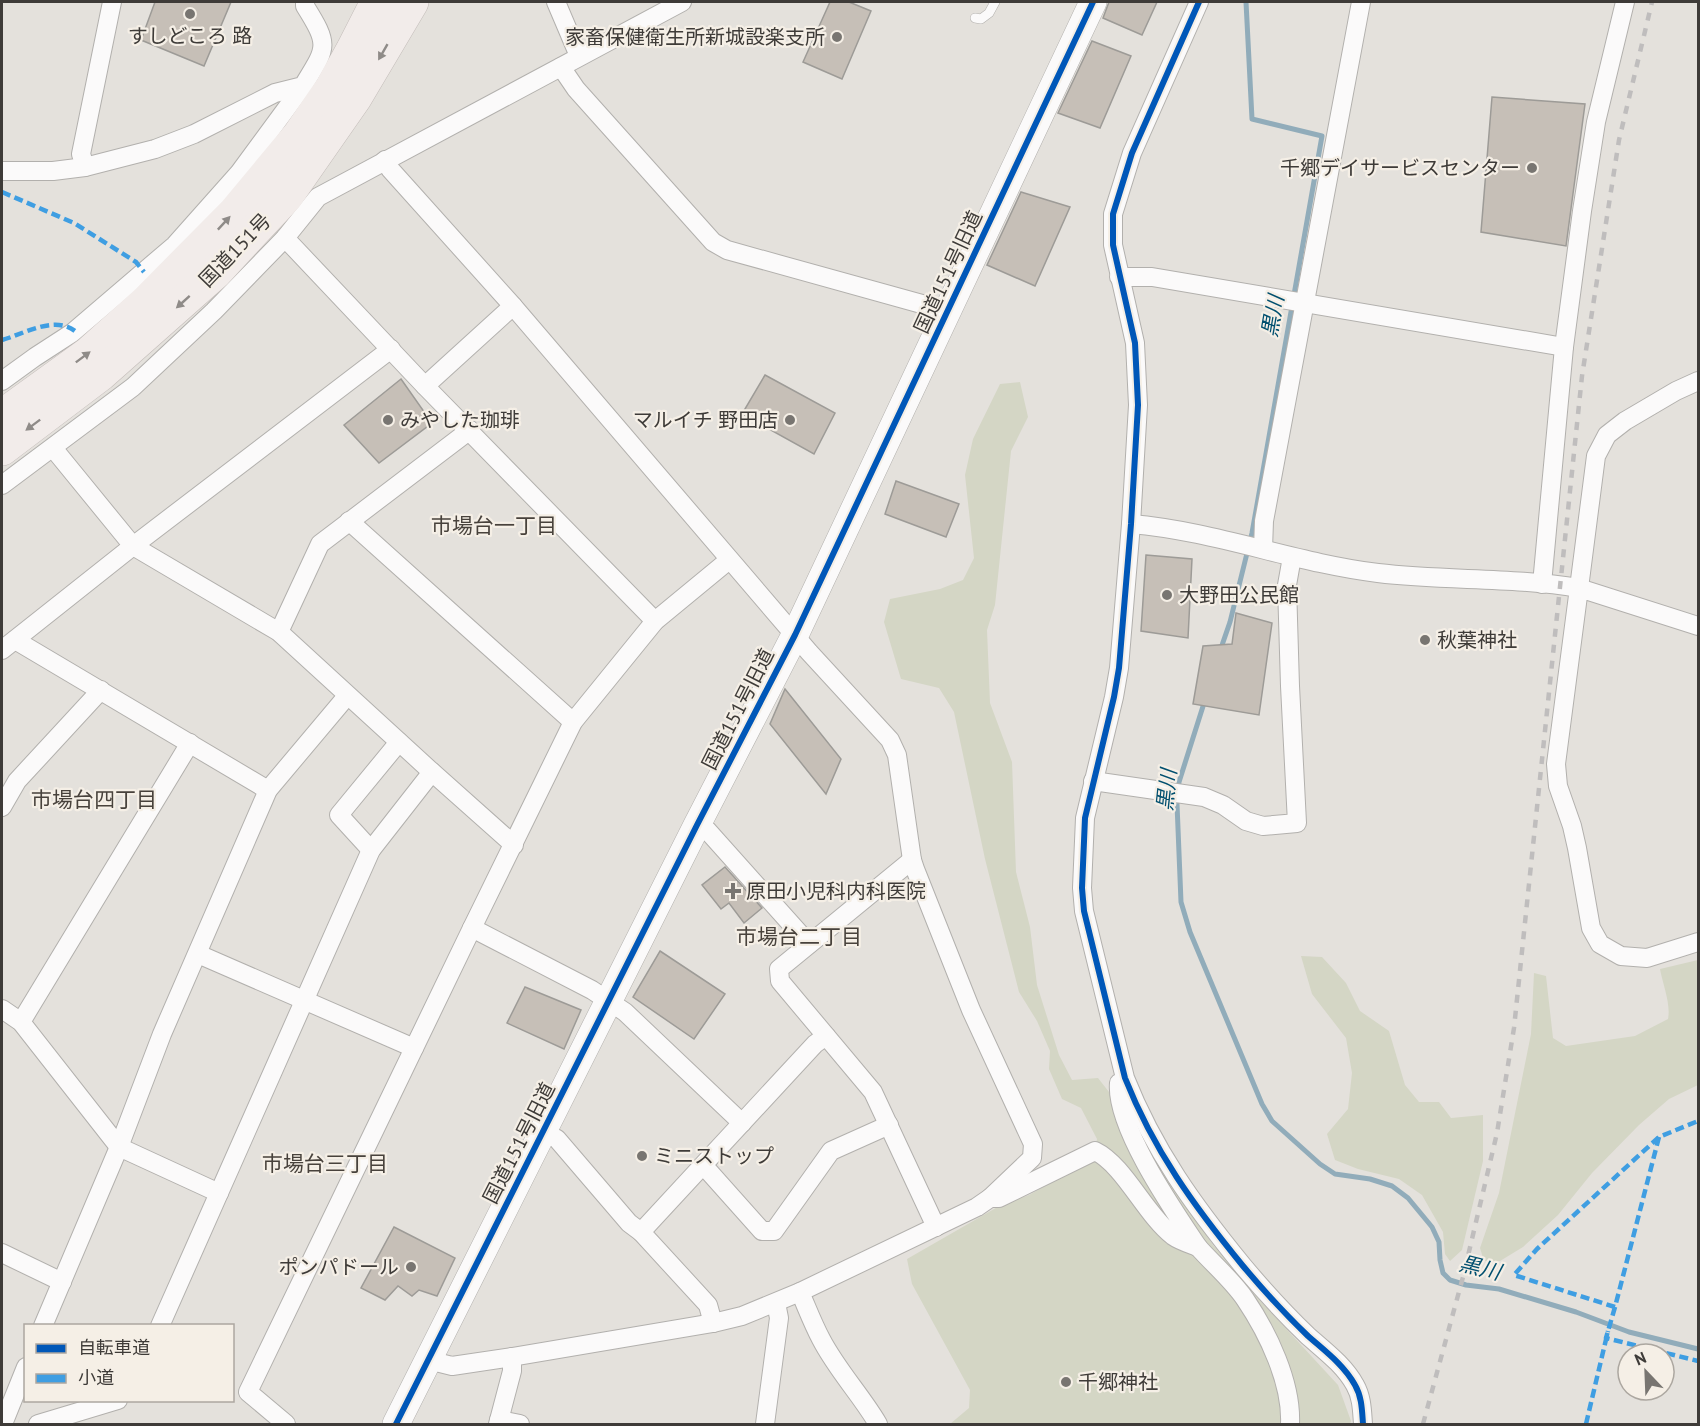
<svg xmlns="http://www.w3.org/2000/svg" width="1700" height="1426" font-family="'PT Sans','Noto Sans JP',sans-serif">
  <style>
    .green { fill: #d4d6c5 }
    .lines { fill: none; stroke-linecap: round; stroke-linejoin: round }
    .stream { stroke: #91acba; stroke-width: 5 }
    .building { fill: #c6bfb7; stroke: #9d9b97; stroke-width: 1.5 }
    .lane-casing { stroke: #b2b0ad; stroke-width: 10 }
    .street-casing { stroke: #b2b0ad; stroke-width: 20 }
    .secondary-casing { stroke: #b2b0ad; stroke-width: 28 }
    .highway-casing { stroke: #c3bcb9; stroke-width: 34 }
    .lane { stroke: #fbfafa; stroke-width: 9 }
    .street { stroke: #fbfafa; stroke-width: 18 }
    .secondary { stroke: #fbfafa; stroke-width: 27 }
    .highway { stroke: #f2ecea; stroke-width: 33 }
    .rail { stroke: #bfbdbd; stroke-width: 4.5; stroke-dasharray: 8 8; stroke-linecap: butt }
    .quiet { stroke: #3f9ee2; stroke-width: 4.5; stroke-dasharray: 9 4.5; stroke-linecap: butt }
    .cycleway-casing { stroke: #f5efe6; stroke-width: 10 }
    .cycleway { stroke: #0057b8; stroke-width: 6 }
    .oneway { fill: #8f8b88 }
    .poi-dot { fill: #787571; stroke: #f5efe6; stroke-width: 2 }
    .labels { text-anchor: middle; stroke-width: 4.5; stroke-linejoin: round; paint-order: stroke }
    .poi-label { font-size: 20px; fill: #3e3b38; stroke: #f5efe6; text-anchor: start }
    .street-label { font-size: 20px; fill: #3e3b38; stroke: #f5efe6 }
    .water-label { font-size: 21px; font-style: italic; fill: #014f6f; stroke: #f5efe6 }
    .neighbourhood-label { font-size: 21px; fill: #48423c; stroke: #f5efe6 }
  </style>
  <rect width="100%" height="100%" fill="#e4e1dc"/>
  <g class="green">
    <polygon points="1020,382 1028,417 1011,451 995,605 987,630 990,703 1012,762 1016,872 1030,927 1037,985 1059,1055 1072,1080 1098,1078 1109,1092 1120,1122 1139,1125 1151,1151 1213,1245 1255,1295 1338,1385 1351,1421 1350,1424 950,1424 969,1408 970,1390 912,1284 907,1259 1001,1205 1029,1195 1093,1159 1097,1139 1081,1108 1062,1099 1049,1069 1050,1051 1037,1021 1019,992 985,859 954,712 939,688 901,679 884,622 890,599 940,589 963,580 974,558 965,475 973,439 1000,384"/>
    <polygon points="1301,956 1322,957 1346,983 1360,1011 1389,1031 1405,1085 1419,1102 1439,1102 1451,1118 1483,1115 1483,1161 1462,1250 1450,1261 1445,1254 1443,1232 1422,1195 1399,1179 1358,1169 1335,1160 1327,1134 1348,1109 1352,1073 1346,1038 1312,994"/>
    <path d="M1698,960v125l-29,14 -30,26 -47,48 -34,42 -35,32 -23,14h-16l-4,-13 19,-55 32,-159 3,-61 12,3 7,62 13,8 69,-10 33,-17c3,-15 -5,-34 -8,-50z"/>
  </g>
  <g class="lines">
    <g class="stream">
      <polyline points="1220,651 1230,622 1252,533 1322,136 1252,119 1246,2"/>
      <polyline points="1205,700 1179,782 1177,804 1181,902 1190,932 1262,1104 1272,1121 1320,1164 1335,1174 1370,1179 1392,1186 1408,1198 1432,1227 1439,1242 1440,1260 1443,1273 1450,1280 1466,1285 1499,1289 1576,1312 1629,1332 1698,1349"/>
    </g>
  </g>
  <g class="building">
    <polygon points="155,2 231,2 204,66 141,40"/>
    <polygon points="830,2 849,2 871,11 842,79 803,62"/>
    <polygon points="1109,2 1157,2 1142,35 1103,18"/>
    <polygon points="1092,41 1131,56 1100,128 1058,113"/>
    <polygon points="1492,97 1585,104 1566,246 1481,232"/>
    <polygon points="1021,192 1070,207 1035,286 987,265"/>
    <polygon points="765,375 835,413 814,454 742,414"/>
    <polygon points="401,379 432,423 379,463 344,425"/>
    <polygon points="896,481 959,504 946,537 885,514"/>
    <polygon points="1146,555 1192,559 1188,638 1141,631"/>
    <polygon points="1236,613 1272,623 1259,715 1193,704 1203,646 1232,644"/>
    <polygon points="785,689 841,759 826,794 770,724"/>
    <polygon points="725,867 762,908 744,923 729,903 721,909 702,885"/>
    <polygon points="660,951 725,994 694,1039 633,997"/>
    <polygon points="525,987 581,1010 564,1049 507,1023"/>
    <polygon points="394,1227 455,1258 437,1296 419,1290 412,1296 398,1286 385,1300 361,1288"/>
  </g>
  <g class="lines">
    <g class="lane-casing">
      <polyline id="lane" points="975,18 981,19 989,13 995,2"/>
    </g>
    <g class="street-casing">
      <g id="street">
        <polyline points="556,2 579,56"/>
        <path d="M1199,2l-67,151 -19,61v31l22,98 3,62 -7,119 -12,144 -5,29 -29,121 -3,70 2,23 41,167c29,73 69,128 118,188 21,25 42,48 65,70 17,15 36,29 47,49 7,12 7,26 8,39"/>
        <polyline points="561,67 576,89 713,242 727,250 947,311"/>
        <polyline points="385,160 390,169 513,306 809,652 890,740 897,755 912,860 915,869 971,1010 1033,1144 1032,1158 990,1198"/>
        <polyline points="85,167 81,154 112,2"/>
        <path d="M2,171h51l32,-4 70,-18 39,-15 81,-41 28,-7c24,-39 27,-40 2,-80v-4"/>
        <polyline points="285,238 425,386 655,621"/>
        <polyline points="1119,277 1152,277 1564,347"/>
        <polyline points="2,381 35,357 72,333 175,245 239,173 303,86"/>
        <polyline points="425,386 513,306"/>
        <polyline points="53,448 133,546 279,632 432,772 514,845"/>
        <polyline points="2,485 133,387 214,311 285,238 318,197 682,2"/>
        <polyline points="349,521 573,722"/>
        <path d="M1131,524c84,7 164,39 247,49 67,8 135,4 201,15l17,-132 11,-21 18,-14 51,-30 22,-10"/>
        <polyline points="1263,549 1264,521 1361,2"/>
        <polyline points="1542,584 1564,347 1582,211 1596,122 1625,2"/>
        <polyline points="1698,626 1579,588 1556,764 1558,786 1572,826 1577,848 1591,928 1600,944 1621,956 1647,958 1698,942"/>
        <polyline points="279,632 320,544 470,430"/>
        <polyline points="15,640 268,790"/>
        <polyline points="2,650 133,546 391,349"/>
        <polyline points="1093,781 1204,797 1223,805 1246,821 1263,826 1297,823 1290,686 1287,585 1292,557"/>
        <polyline points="2,807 17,781 101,690"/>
        <polyline points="697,825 707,830 809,944"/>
        <polyline points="371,850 339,815 399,742"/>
        <polyline points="912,860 779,969 780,981 873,1092 936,1227"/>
        <polyline points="472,928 592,990 625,1012 742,1123"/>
        <polyline points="198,954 414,1048"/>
        <polyline points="2,1009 21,1022 119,1147 219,1193"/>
        <polyline points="21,1022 190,743"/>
        <polyline points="543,1131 557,1139 629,1223 641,1232"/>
        <polyline points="704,1166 762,1231 774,1231 831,1151 889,1125"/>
        <path d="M1198,1247c15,17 34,33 47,52 23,34 47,84 45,125"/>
        <polyline points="2,1253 62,1282"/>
        <path d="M800,1292l177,-85 13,-9h9l96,-47c29,14 50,63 78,85 7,5 17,8 25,11 -24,-36 -83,-121 -79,-164"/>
        <polyline points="713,1323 708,1305 641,1232 815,1044 826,1036"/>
        <polyline points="43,1326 119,1147 162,1034 268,790 347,696"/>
        <polyline points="160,1326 371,850 432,772"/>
        <polyline points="428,1360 452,1366 512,1357"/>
        <polyline points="499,1420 520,1424"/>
        <polyline points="3,1424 26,1367"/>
        <polyline points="38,1424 118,1400"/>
        <polyline points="286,1424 248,1392 472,928 573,722 655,621 729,560"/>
        <path d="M498,1424l14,-53v-14l201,-34 29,-7 58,-24c7,16 13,32 21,47 16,31 40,56 57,85"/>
        <polyline points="765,1424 779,1318 776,1303"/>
      </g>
    </g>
    <g class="secondary-casing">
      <polyline id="secondary" points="396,1424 697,825 795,635 1093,2"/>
    </g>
    <g class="highway-casing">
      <g id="highway">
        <polyline points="2,416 89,353 146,302 235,212 299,135 332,87 353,49 377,2"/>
        <polyline points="2,449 101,374 215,273 253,232 286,197 355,98 412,2"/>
      </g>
    </g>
    <use href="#lane" class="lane"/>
    <use href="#street" class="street"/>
    <use href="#secondary" class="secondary"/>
    <use href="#highway" class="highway"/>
    <polyline class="rail" points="1423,1424 1463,1277 1497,1133 1514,1028 1582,376 1619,140 1652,2"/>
    <g class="quiet">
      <polyline points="2,192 74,223 136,262 144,272"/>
      <path d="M2,340c22,-6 52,-25 73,-9"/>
      <polyline points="1659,1137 1615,1307 1606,1338 1698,1361"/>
      <polyline points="1615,1307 1514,1275 1537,1249 1659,1137 1698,1121"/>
      <polyline points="1586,1424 1608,1331"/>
    </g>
    <g class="cycleway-casing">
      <g id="cycleway">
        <path d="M1199,2l-67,151 -19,61v31l22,98 3,62 -7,119 -12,144 -5,29 -29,121 -3,70 2,23 41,167c29,73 69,128 118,188 21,25 42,48 65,70 17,15 36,29 47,49 7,12 7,26 8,39"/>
        <polyline points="396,1424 697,825 795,635 1093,2"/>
      </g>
    </g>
    <use href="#cycleway" class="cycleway"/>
  </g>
  <defs><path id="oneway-solid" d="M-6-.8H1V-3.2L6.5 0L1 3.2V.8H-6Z" transform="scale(1.5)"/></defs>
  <g class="oneway">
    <use href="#oneway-solid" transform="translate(383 52) rotate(120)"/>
    <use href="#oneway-solid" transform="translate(224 223) rotate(-47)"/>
    <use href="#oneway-solid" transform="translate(183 302) rotate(138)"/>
    <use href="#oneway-solid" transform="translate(83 357) rotate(-37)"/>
    <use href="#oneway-solid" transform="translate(33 425) rotate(143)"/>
  </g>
  <g class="poi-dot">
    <circle cx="190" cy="14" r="6"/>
    <circle cx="837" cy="37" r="6"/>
    <circle cx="1532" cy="168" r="6"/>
    <circle cx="388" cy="420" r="6"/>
    <circle cx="790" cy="420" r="6"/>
    <circle cx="1167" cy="595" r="6"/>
    <circle cx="1425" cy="640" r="6"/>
    <path d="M730 882h6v6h6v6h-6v6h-6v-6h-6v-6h6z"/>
    <circle cx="642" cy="1156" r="6"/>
    <circle cx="411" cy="1267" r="6"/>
    <circle cx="1066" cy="1382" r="6"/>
  </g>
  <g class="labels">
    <g class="poi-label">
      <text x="190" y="43" text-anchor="middle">すしどころ 路</text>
      <text x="825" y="44" text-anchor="end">家畜保健衛生所新城設楽支所</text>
      <text x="1520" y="175" text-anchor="end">千郷デイサービスセンター</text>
      <text x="400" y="427">みやした珈琲</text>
      <text x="778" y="427" text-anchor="end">マルイチ 野田店</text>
      <text x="1179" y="602">大野田公民館</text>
      <text x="1437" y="647">秋葉神社</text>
      <text x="746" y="898">原田小児科内科医院</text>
      <text x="654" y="1163">ミニストップ</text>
      <text x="399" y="1274" text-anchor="end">ポンパドール</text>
      <text x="1078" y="1389">千郷神社</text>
    </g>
    <g class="street-label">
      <text transform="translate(235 250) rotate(-46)" y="7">国道151号</text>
      <text transform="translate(948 272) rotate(-65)" y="7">国道151号旧道</text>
      <text transform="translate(738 709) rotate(-63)" y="7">国道151号旧道</text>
      <text transform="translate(519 1143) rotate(-63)" y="7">国道151号旧道</text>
    </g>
    <g class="water-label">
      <text transform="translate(1273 316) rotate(-80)" y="7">黒川</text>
      <text transform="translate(1167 790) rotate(-84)" y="7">黒川</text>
      <text transform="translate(1480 1268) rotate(14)" y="7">黒川</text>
    </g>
    <g class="neighbourhood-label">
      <text x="494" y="533">市場台一丁目</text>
      <text x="94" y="807">市場台四丁目</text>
      <text x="799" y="944">市場台二丁目</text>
      <text x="325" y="1171">市場台三丁目</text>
    </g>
  </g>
  <rect width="1700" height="1426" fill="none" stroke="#3e3b38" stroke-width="6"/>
  <rect x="24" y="1324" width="210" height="78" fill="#f5efe6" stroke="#aca7a0" stroke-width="1.5"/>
  <rect x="36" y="1344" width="30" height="9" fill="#0057b8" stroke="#aca7a0" stroke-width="1.5"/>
  <text x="78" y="1354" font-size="18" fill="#3e3b38">自転車道</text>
  <rect x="36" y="1374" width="30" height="9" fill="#3f9ee2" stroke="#aca7a0" stroke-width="1.5"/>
  <text x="78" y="1384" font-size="18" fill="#3e3b38">小道</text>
  <g transform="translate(1646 1372) rotate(337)"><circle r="28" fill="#f5efe6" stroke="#aca7a0" stroke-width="1.5"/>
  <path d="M0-4.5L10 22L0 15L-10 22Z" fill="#787571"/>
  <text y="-9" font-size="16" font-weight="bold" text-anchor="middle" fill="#3e3b38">N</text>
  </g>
</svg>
